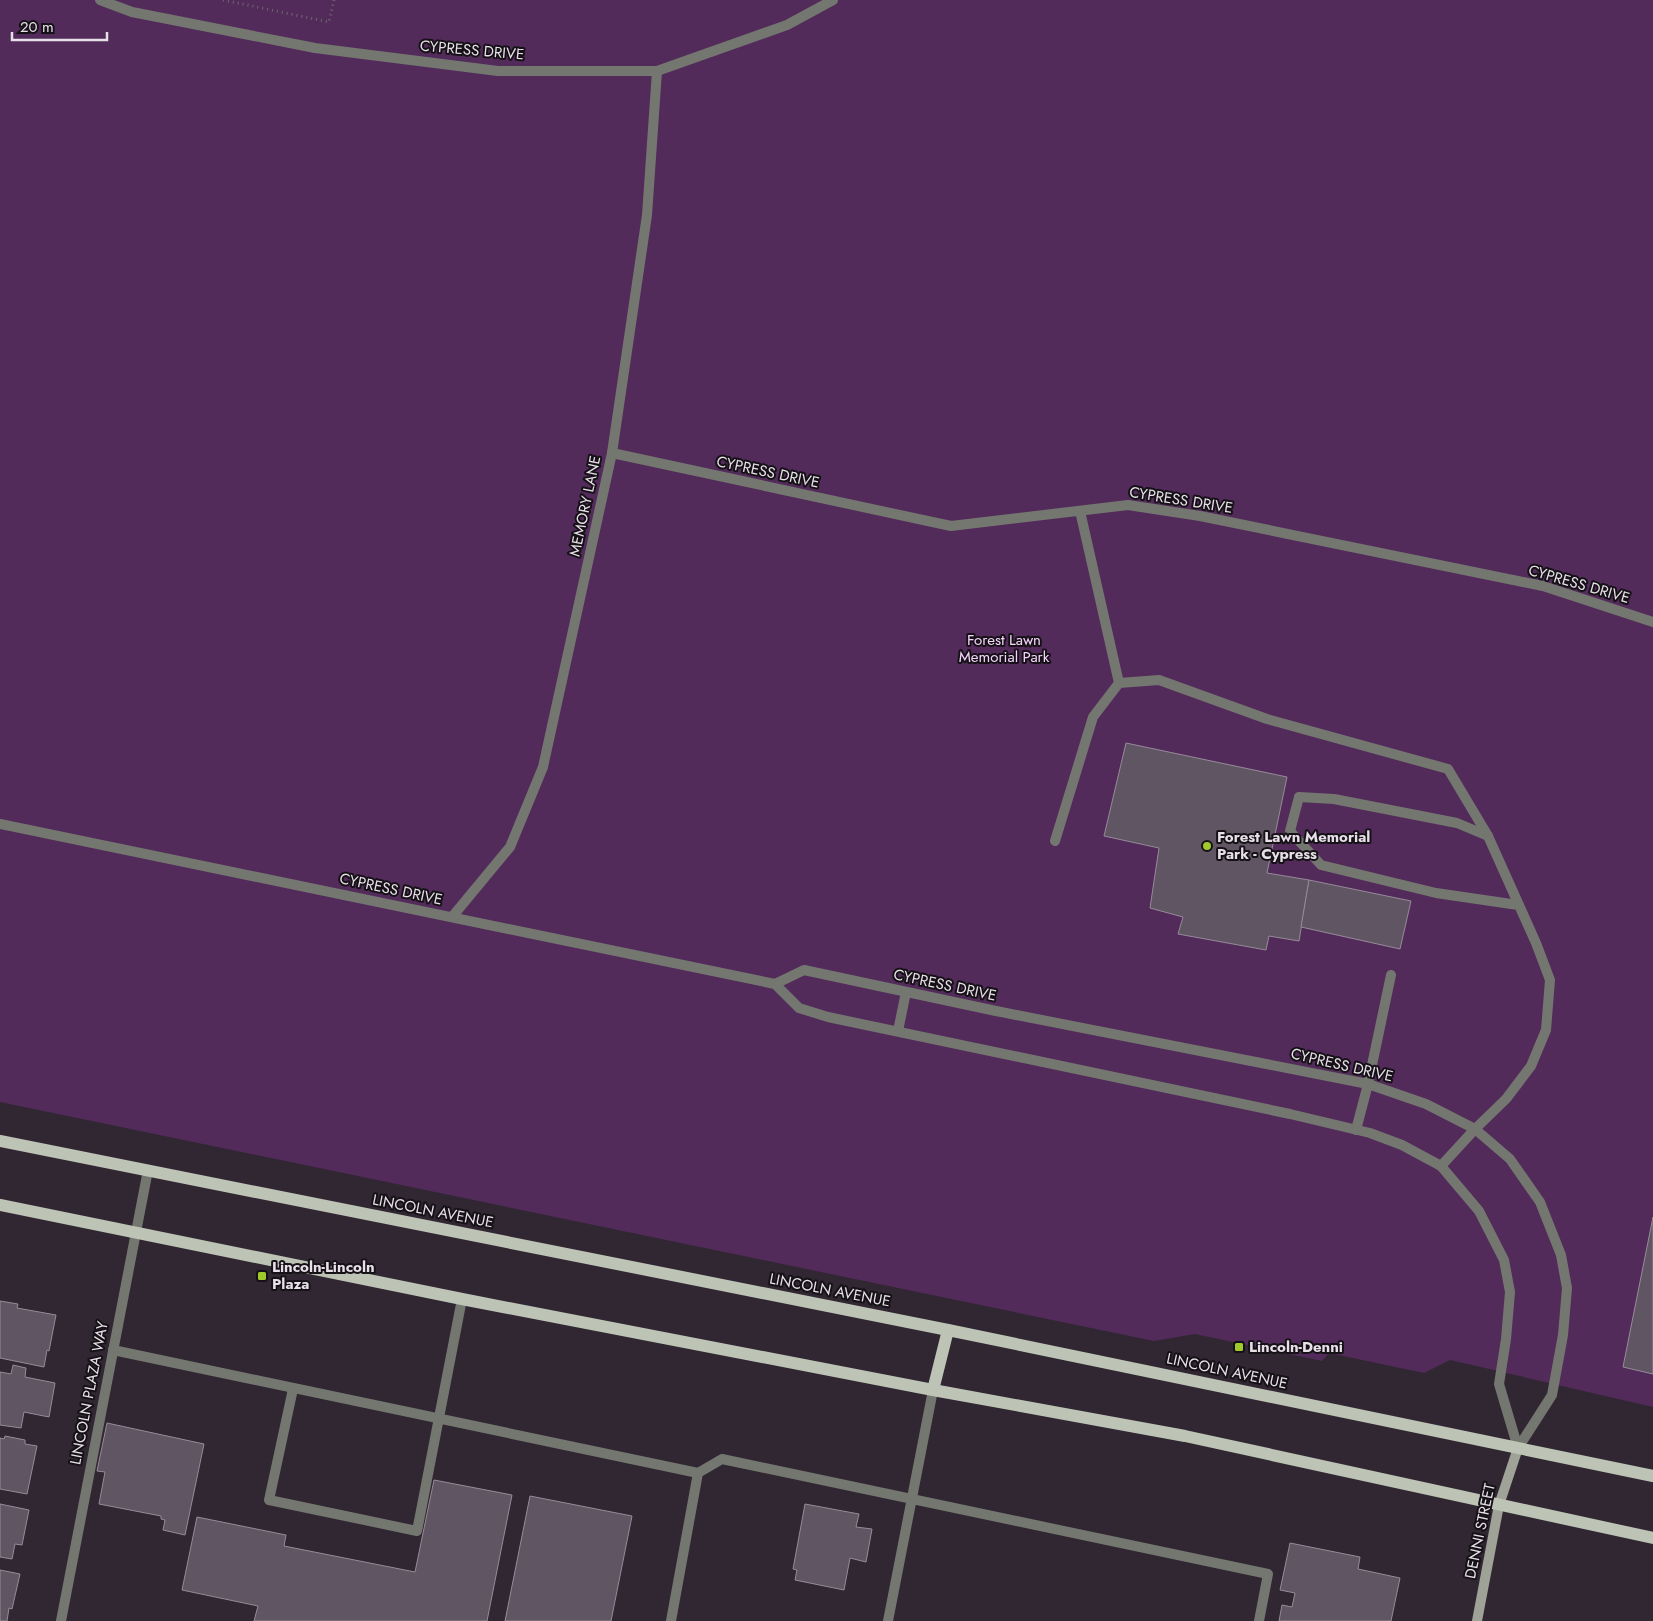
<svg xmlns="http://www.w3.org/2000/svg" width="1653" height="1621" font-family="Jost,sans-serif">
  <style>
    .green { fill: #522b5a }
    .building { fill: #605562; stroke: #978b9a }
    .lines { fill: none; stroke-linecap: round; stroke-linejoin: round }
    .path { stroke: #6e656f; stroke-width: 3; stroke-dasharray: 1 4; stroke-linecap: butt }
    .service { stroke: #747770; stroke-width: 10 }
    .minor { stroke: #747770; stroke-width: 10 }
    .secondary { stroke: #9ea297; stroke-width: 10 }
    .primary { stroke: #bec4b5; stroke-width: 12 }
    .poi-dot { fill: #a0ca2c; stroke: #161117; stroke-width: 2 }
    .labels { text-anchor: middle; stroke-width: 4; stroke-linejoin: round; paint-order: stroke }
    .street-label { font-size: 15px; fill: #e7e0e8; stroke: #161117 }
    .park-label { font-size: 15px; fill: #f4d5fb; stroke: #161117 }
    .poi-label { font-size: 15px; font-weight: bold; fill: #e7e0e8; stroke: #161117; text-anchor: start }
  </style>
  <rect width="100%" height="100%" fill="#302732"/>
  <polygon class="green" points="0,0 1653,0 1653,1407 1450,1360 1424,1373 1329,1353 1322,1361 1195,1334 1154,1341 0,1102"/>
  <g class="building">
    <polygon points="1126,743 1287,777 1267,873 1309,880 1299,941 1269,936 1266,950 1178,934 1183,917 1150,908 1159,848 1104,836"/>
    <polygon points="1309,880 1411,901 1400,949 1301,927"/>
    <polygon points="1653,1217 1653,1374 1623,1367"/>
    <polygon points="0,1301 18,1304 17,1308 56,1315 49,1351 47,1350 44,1367 0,1358"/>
    <polygon points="13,1365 26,1368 25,1377 55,1383 49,1417 24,1412 21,1428 0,1425 0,1372 11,1374"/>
    <polygon points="107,1423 204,1444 185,1535 163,1530 165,1520 161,1519 161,1516 99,1504 105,1472 97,1471"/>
    <polygon points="5,1436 25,1440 25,1444 37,1446 27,1494 0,1489 0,1438 4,1439"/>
    <polygon points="434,1480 512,1495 487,1621 254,1621 258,1606 182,1590 197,1517 286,1535 284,1546 415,1572"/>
    <polygon points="530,1496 632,1516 611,1621 505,1621"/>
    <polygon points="0,1504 29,1510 22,1545 15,1544 12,1559 0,1557"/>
    <polygon points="805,1504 859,1514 856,1527 872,1529 866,1562 850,1558 844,1590 795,1580 797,1570 793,1569"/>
    <polygon points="1290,1543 1360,1557 1358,1569 1400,1578 1391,1621 1279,1621 1282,1605 1292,1607 1295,1593 1280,1590"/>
    <polygon points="0,1570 20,1574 12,1609 9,1608 7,1621 0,1621"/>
  </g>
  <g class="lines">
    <polyline class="path" points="223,0 329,22 334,0"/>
    <g class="service">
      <polyline points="100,0 132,12 315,48 498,71 657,71 787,25 833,0"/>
      <polyline points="612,453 951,526 1128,505 1200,516 1543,586 1653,622"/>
      <polyline points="1080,511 1119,683"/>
      <polyline points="0,824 775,984 799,1008 828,1017 1290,1114 1370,1133 1402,1145 1441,1166 1475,1129 1506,1099 1531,1066 1546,1030 1550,980 1536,943 1488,836 1457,823 1334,799 1299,797 1290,831 1321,865 1436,893 1518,905"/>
      <polyline points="1055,841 1093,717 1119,683 1159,680 1267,719 1448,769 1488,836"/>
      <polyline points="452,917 510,847 543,767 612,453 647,215 657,71"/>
      <polyline points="775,984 804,970 996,1011 1368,1084 1426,1104 1475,1129"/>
      <polyline points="898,1031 906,992"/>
      <polyline points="1356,1130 1368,1084 1391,975"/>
      <polyline points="113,1350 698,1473"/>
      <polyline points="293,1389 269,1500 417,1531 462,1299"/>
      <polyline points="671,1621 698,1473 722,1459 1268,1574 1259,1621"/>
      <polyline points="888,1621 933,1390"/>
    </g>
    <g class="minor">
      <polyline points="1475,1129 1510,1159 1540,1202 1561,1255 1567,1288 1563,1335 1552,1395 1518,1448"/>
      <polyline points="1441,1166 1479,1211 1504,1260 1510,1292 1506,1339 1499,1384 1518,1448"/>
      <polyline points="61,1621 148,1170"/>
    </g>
    <polyline class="secondary" points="1477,1621 1499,1505 1518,1448"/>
    <g class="primary">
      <polyline points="0,1141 948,1330 1653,1476"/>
      <polyline points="0,1205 462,1299 933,1390 1185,1436 1653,1538"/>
      <polyline points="933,1390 948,1330"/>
    </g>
  </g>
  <g class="poi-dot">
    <circle cx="1207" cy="846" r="5"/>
    <rect x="257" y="1271" width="10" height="10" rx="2.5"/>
    <rect x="1234" y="1342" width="10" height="10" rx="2.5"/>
  </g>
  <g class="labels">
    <g class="street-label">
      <text transform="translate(472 50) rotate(5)" y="5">CYPRESS DRIVE</text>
      <text transform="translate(768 472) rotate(12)" y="5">CYPRESS DRIVE</text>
      <text transform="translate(1181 500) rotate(9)" y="5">CYPRESS DRIVE</text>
      <text transform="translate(585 506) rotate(-78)" y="5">MEMORY LANE</text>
      <text transform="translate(1579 584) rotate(16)" y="5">CYPRESS DRIVE</text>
      <text transform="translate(391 889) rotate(12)" y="5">CYPRESS DRIVE</text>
      <text transform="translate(945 985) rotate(12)" y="5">CYPRESS DRIVE</text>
      <text transform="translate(1342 1065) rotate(13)" y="5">CYPRESS DRIVE</text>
      <text transform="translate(433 1211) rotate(11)" y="5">LINCOLN AVENUE</text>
      <text transform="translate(830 1290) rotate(11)" y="5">LINCOLN AVENUE</text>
      <text transform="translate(1227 1371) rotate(12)" y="5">LINCOLN AVENUE</text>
      <text transform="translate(89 1393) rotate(-79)" y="5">LINCOLN PLAZA WAY</text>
      <text transform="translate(1480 1531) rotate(-78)" y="5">DENNI STREET</text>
    </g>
    <g class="park-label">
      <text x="1004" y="645">Forest Lawn<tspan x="1004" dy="17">Memorial Park</tspan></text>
    </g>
    <g class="poi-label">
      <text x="1217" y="842">Forest Lawn Memorial<tspan x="1217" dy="17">Park - Cypress</tspan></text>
      <text x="272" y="1272">Lincoln-Lincoln<tspan x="272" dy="17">Plaza</tspan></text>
      <text x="1249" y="1352">Lincoln-Denni</text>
    </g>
  </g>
  <path d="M12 32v8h95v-8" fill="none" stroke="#e7e0e8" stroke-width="2.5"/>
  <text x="20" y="32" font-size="15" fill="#e7e0e8" stroke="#161117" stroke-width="4" paint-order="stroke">20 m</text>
</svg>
